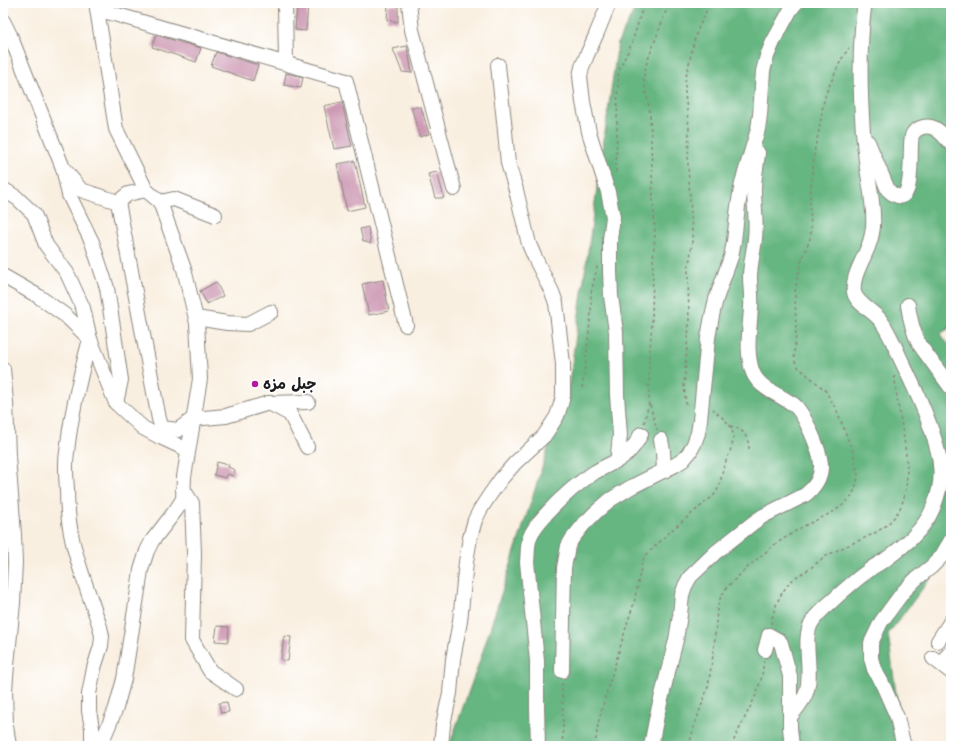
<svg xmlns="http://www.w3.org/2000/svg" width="954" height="749" font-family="'Shantell Sans','Playpen Sans Arabic',sans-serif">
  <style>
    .forest { fill: #66b681; stroke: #41694e }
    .building { fill: #cd9ab4 }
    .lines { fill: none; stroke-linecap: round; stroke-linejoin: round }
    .minor-casing { stroke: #8a867e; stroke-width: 16 }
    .path { stroke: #8a867e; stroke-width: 1.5; stroke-dasharray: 3 3; stroke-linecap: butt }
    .minor { stroke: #fff; stroke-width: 14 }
    .poi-dot { fill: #b5179e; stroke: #fff; stroke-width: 1.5 }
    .labels { text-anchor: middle; stroke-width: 3.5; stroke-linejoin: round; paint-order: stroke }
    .poi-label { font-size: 15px; font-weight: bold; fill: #1c1c1c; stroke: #fff; text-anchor: start }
  </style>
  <rect width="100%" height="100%" fill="#fff"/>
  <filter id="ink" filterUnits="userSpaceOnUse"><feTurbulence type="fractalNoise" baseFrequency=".025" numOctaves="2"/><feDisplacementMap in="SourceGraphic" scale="8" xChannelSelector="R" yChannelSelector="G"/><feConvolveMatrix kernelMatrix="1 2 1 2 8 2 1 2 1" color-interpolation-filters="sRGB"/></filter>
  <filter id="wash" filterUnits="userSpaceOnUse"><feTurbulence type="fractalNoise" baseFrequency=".012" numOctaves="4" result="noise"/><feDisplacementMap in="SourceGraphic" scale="16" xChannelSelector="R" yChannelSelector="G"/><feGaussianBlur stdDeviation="0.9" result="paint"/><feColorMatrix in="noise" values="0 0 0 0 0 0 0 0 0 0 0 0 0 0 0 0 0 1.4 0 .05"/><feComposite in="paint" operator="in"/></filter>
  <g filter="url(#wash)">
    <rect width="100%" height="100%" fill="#f9efe0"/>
    <g class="forest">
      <polygon points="638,3 951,3 951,327 940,334 951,348 951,551 888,634 903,746 449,746 480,660 569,384 618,42"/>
      <polygon points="3,486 8,539 3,603"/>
    </g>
    <g id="blocks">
      <g class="building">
        <polygon points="297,3 308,3 306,31 295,30"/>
        <polygon points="388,5 398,5 398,22 387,20"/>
        <polygon points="156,35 201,48 196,62 152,47"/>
        <polygon points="407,46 412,73 402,72 393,49"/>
        <polygon points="216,52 258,65 253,81 211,66"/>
        <polygon points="286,73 303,77 301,88 284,85"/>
        <polygon points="342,102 352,146 334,149 324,106"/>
        <polygon points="411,107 421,107 429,134 420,137"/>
        <polygon points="355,161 365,207 347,211 337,164"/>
        <polygon points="437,172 444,198 435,198 428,174"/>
        <polygon points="368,227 371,244 363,241 360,229"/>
        <polygon points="383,280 389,311 369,315 362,284"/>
        <polygon points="216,282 223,296 207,304 200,291"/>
        <polygon points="217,462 229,465 228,467 235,470 233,476 227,474 226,478 214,475"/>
        <polygon points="217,626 229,627 228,642 215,641"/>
        <polygon points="284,636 291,637 288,661 281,660"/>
        <polygon points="227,702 229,712 221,713 219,703"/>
      </g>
    </g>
  </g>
  <g filter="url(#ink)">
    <use href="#blocks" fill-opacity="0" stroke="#8a867e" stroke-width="1"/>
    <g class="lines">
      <g class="minor-casing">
        <g id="minor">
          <polyline points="285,3 286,63"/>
          <polyline points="409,3 412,30 454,189"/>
          <polyline points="609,3 596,35 587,55 582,67 580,76 583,102 589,132 608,192 613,217 610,239 610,271 611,296 616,332 617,395 620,435 618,454 618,460"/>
          <polyline points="3,21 10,35 63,168 81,190 118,202"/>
          <path d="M868,142l20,48c30,28 20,-43 24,-54 1,-5 7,-8 11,-9 13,-3 21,9 28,17"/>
          <polyline points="63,168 69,195 92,242 107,288 121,380 116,403"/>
          <polyline points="3,189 17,198 34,214 46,245 67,273 83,308 90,339 116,403 143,428 160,437"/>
          <polyline points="146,190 116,129 97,9 346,81 406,325"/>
          <polyline points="160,202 174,199 215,215"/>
          <path d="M3,276l35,20 28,20 24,23c-10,37 -19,75 -23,113 -2,12 -1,25 0,37 0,18 2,37 6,54 7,29 18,56 27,84l2,9 -1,10 -7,22 -5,26v17l3,17v18"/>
          <path d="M908,305c2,14 5,27 11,39l32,44"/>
          <polyline points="196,318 227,323 248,324 271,312"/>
          <polyline points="3,369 6,402 8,456 14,534 15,563 13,603 7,665 5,690 6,726 9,746"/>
          <polyline points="269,403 308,402"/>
          <polyline points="162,429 160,437 188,450"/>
          <polyline points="661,440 663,450 664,471"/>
          <polyline points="183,489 192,503 194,553 192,640 210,671 236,689"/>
          <polyline points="938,641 951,621"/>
          <polyline points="765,650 769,635 778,640 781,643 790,676 790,728 792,746"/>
          <polyline points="933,658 951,672"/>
          <polyline points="940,663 951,652"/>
          <polyline points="562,671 564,568 568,546 572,539 584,524 596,512 610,500 631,487 675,465 683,460 689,453 694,444 698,433 700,420 708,338 712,316 716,299 731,257 734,241 738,206 742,183 758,129 760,115 763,71 767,56 773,42 791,9 796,3"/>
          <path d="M790,717c6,-8 13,-15 16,-24 8,-21 -5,-54 6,-71 4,-7 13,-15 19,-20 12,-11 24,-22 37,-31 5,-5 11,-7 17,-11 19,-14 39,-30 48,-52 6,-14 9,-29 7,-43 0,-8 -3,-16 -5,-24 -8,-27 -20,-52 -32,-77 -7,-14 -13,-31 -22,-43 -8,-11 -25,-17 -27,-29 -2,-13 6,-26 11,-38 4,-8 7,-18 8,-27 2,-25 -6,-50 -8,-75 -1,-7 -1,-13 -2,-20 -3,-41 -4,-83 1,-124l2,-5"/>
          <polyline points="100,746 116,708 124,679 139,584 141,570 147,551 152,541 176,510 183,499 184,477 200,379 197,323 184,269 160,202 146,190 128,194 118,202 159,419 162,428 178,430 193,419 226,416 269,403 290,414 307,447"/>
          <polyline points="441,746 443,725 450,693 453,659 460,621 466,562 470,538 475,520 480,510 489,496 501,479 515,463 544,436 550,427 557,416 561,404 563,396 563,364 556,303 552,292 535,258 529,244 516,190 508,163 504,121 500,84 498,65"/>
          <path d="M538,746l-1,-38v-47l-10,-99c1,-8 0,-17 3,-25 3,-9 11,-17 18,-25 15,-16 28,-28 47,-40 21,-12 34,-13 46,-38"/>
          <path d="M651,746l6,-31 19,-75 4,-25 2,-20 3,-9 5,-9 26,-25 37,-29 10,-7 42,-21c9,-7 17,-18 16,-31 -1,-14 -17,-52 -28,-60 -3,-2 -7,-4 -10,-6 -11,-6 -25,-13 -30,-25 -8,-21 -3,-44 -2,-66 1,-10 -1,-20 -1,-30 0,-14 4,-26 5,-39 2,-17 -1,-33 -1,-49 0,-12 3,-24 4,-36"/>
          <polyline points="905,746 903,743 897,717 882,683 874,669 871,658 871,643 881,622 903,592 916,579 931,567 941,557 951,540"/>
        </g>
      </g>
      <g class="path">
        <polyline points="616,172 618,76 620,68 632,43 644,3"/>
        <polyline points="582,388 585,366 591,313 591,293 598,263"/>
        <polyline points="650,405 657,430"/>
        <polyline points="686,405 684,385 689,324 688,271 692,244 692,232 688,165 689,127 685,94 685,82 694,41 698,29 710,3"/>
        <path d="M644,423l5,-20v-43l3,-36 1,-64 2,-26 -2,-34 -3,-86c-2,-20 -9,-29 -4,-49l23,-62"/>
        <path d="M730,426c13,3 18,9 19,23"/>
        <path d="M771,624c3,-17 10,-35 25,-47 4,-3 9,-5 13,-8 8,-6 16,-13 25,-17 30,-16 63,-20 71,-59 5,-26 -1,-52 -5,-78 -3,-14 -4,-28 -6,-42"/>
        <polyline points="562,683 563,730 562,746"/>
        <polyline points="766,745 766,746"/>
        <path d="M595,746l3,-22 4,-16 26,-87 6,-18 8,-41 4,-7 27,-26 39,-32c10,-10 8,-18 12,-31 4,-11 12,-24 8,-36 -3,-9 -13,-14 -19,-21"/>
        <polyline points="689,746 694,727 708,687 714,649 717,609 719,601 722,595 727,587 748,567 774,545 802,527 833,512 843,505 851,497 855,489 857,482 858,475 853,452 837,411 825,390 798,367 794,360 794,354 796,334 795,292 797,279 802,259 810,239 811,231 810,205 811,185 815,147 819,131 823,105 826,93 841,60 849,48"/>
        <polyline points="731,746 756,695 762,676 764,661"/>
      </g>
      <use href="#minor" class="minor"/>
    </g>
  </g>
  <circle class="poi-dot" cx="255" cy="384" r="4"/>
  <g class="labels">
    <g class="poi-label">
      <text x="263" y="389">جبل مزه</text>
    </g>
  </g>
  <rect width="954" height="749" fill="none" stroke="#fff" stroke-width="16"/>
</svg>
